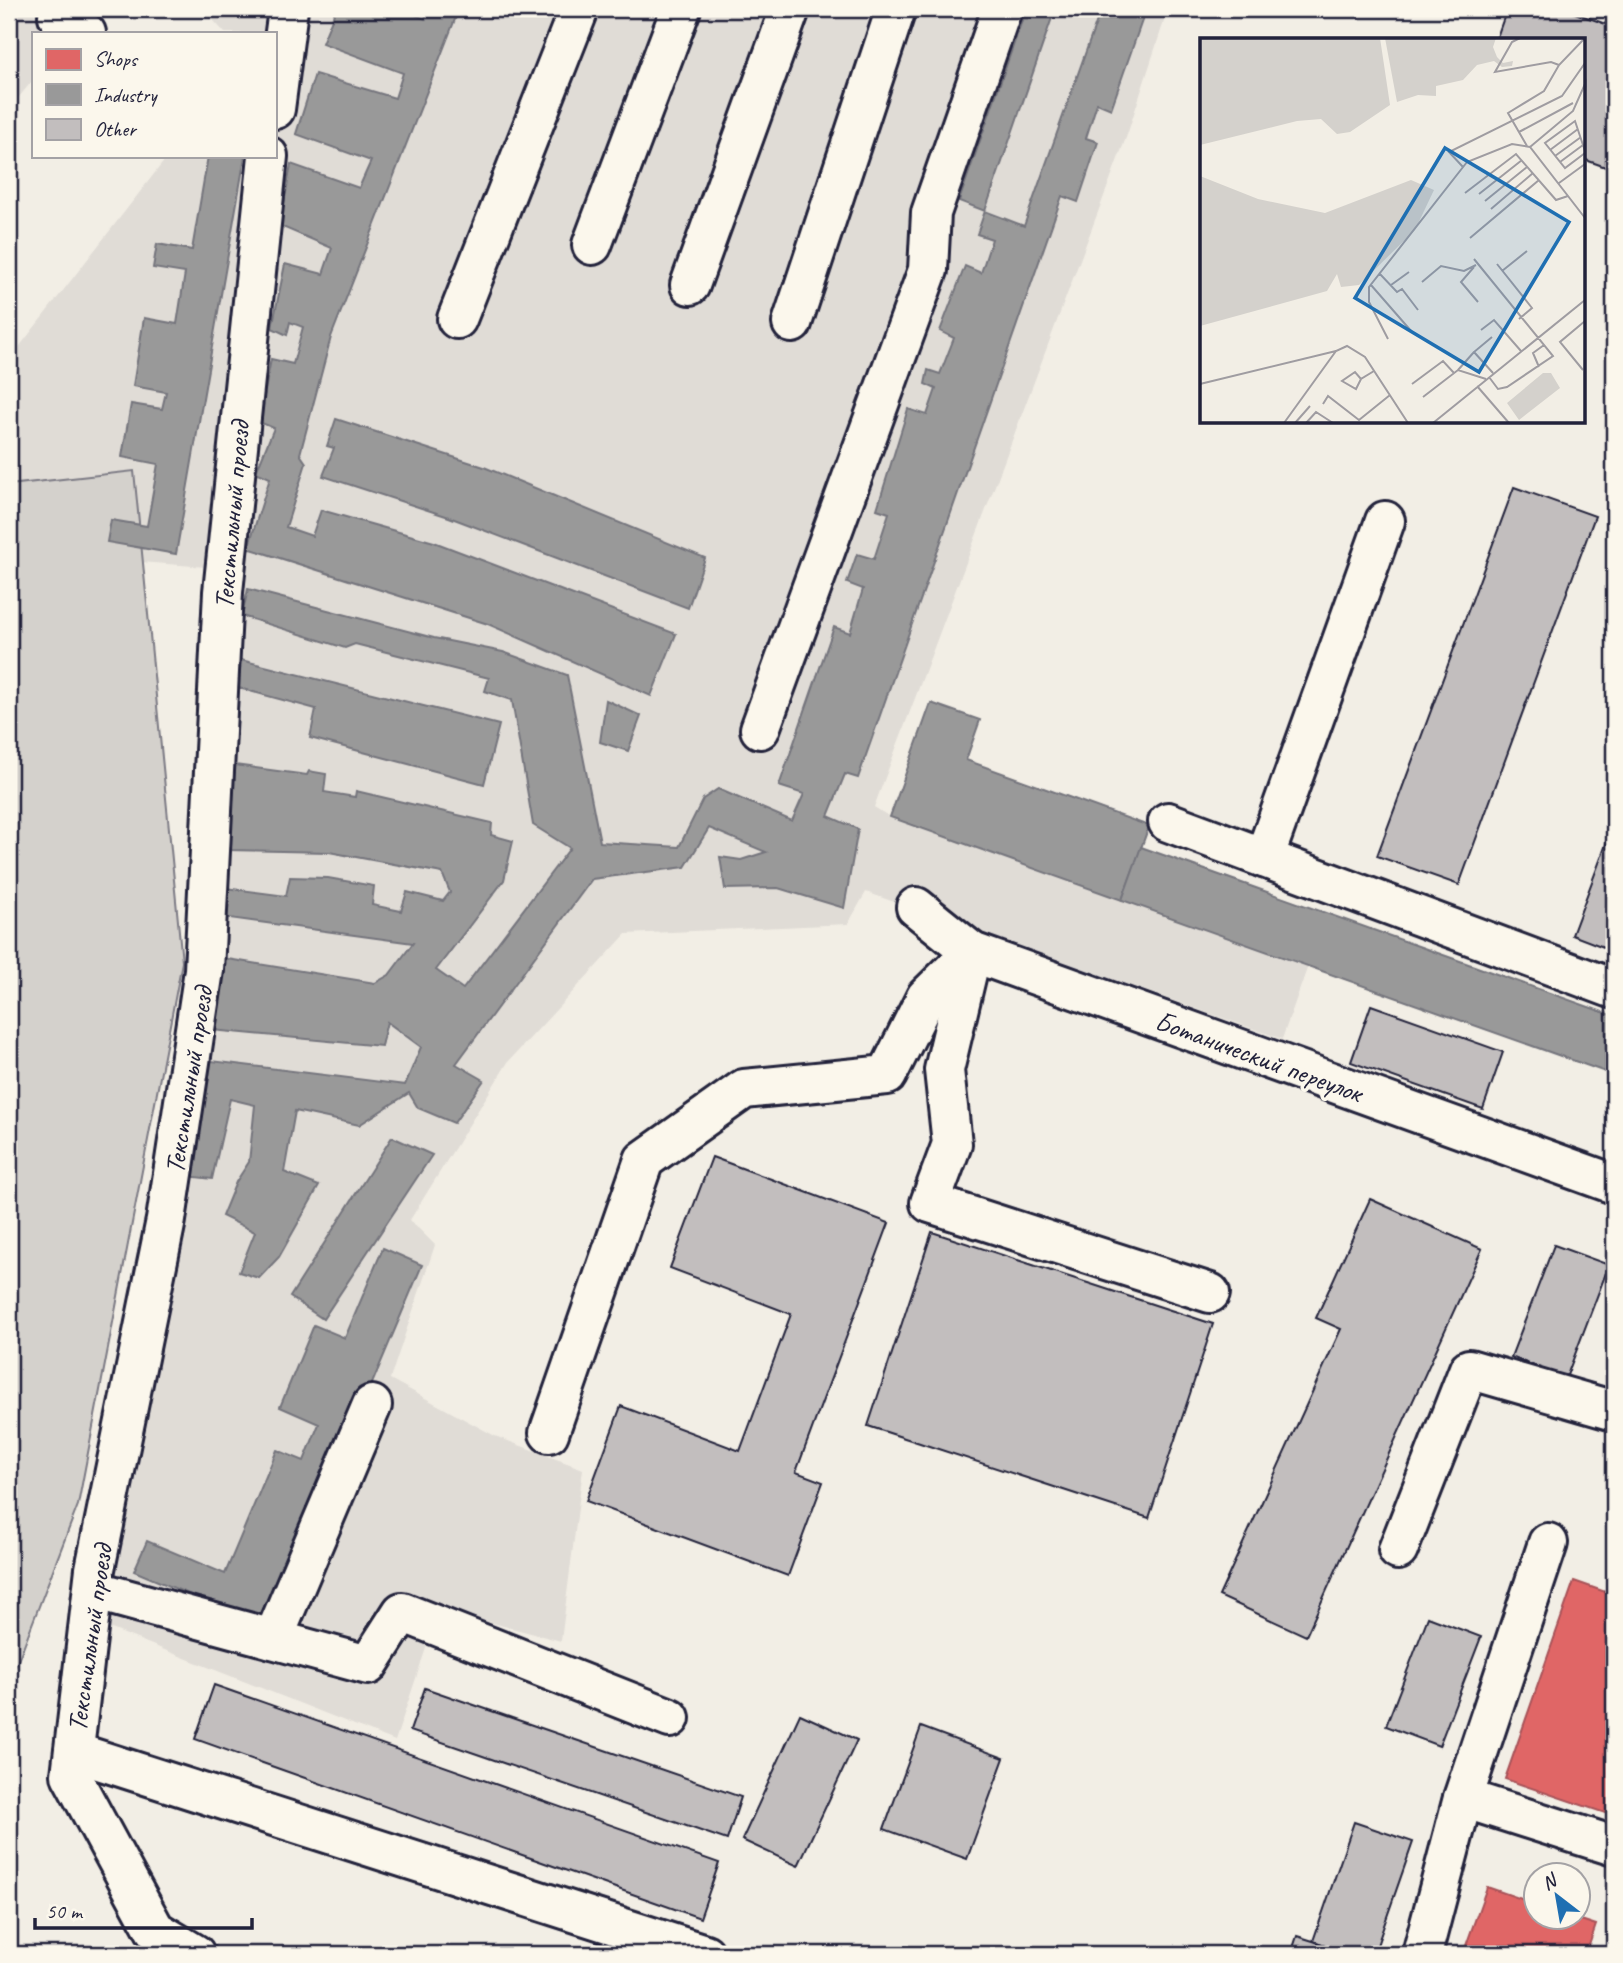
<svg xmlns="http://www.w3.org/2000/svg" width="1623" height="1963" font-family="Caveat,sans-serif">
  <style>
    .built { fill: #e0dcd6 }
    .green { fill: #d4d1cc; stroke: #7b7a84; stroke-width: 2 }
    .shops { fill: #e06666; stroke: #a75259; stroke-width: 2 }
    .industry { fill: #999; stroke: #75757d; stroke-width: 2 }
    .building { fill: #c2bebe; stroke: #22223b; stroke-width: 2 }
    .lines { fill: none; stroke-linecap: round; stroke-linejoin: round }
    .minor-casing { stroke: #22223b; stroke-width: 44 }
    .minor { stroke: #fbf7ec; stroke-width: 38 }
    .labels { text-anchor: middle; stroke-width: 7; stroke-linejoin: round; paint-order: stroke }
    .street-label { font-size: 28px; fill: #22223b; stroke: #fbf7ec }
    .inset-road { fill: none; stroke: #9f9ca1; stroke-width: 2 }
    .view { fill: #1f6fb2; fill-opacity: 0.15; stroke: #1f6fb2; stroke-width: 3.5 }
    .inset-edge { fill: none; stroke: #22223b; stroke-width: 3.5 }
  </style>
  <rect width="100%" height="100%" fill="#f2eee5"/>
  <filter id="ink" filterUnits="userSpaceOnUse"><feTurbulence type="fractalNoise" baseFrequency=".0143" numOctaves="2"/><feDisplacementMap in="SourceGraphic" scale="14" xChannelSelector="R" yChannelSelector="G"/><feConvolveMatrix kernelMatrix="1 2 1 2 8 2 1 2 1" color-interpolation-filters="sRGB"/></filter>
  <g filter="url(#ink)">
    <g class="built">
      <polygon points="9,9 93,9 72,33 33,33 33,80 9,109"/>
      <polygon points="203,9 1168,9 1127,135 874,807 890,817 1308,966 1282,1039 866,892 848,924 626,934 508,1062 410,1220 435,1245 390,1379 495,1436 583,1469 561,1641 439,1609 395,1741 99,1624 224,723 207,567 59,556 9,492 9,360 168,156 275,156 275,33 225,33"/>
    </g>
    <polygon class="green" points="134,471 182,962 78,1505 9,1684 9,485"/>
    <g class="shops">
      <polygon points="1574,1581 1614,1595 1614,1795 1608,1814 1505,1779"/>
      <polygon points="1487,1887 1536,1904 1536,1918 1575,1918 1596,1925 1586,1954 1463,1954"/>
    </g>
    <g class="industry">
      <polygon points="336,9 401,9 425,19 428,9 459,9 331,337 300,454 306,463 286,527 312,536 321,510 434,542 676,634 651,696 488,624 248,548 270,478 256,472 274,428 259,422 271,359 293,364 303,327 290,322 287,335 272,328 285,264 323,274 332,248 280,226 291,164 359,188 371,161 296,134 315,74 395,98 403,73 322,43"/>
      <polygon points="1026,9 1055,9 985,211 959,201"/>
      <polygon points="1101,9 1146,9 1111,109 1097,103 1086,138 1098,142 1078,202 1062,196 858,778 845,774 828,816 858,829 844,908 778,888 725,889 720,857 741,860 766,852 709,828 685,867 592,879 456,1064 484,1080 454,1123 418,1108 409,1093 359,1125 295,1111 284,1172 319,1186 279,1257 259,1278 239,1272 255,1232 222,1216 236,1182 249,1162 255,1105 230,1099 212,1179 186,1176 204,1060 405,1085 421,1047 387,1022 381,1046 212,1030 221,958 375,983 389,975 413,943 222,917 226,888 286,896 290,877 328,878 374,886 372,905 401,911 407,892 443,901 450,892 442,873 329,852 227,850 234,765 307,775 309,771 326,774 324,792 355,797 356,791 492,823 491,835 513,841 504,880 436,970 463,989 570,848 533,825 512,700 485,691 489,678 355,644 345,648 242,616 248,589 434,638 503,652 567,675 600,842 679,847 703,799 718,789 792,821 804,794 779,786 834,627 850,633 863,589 847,583 857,554 874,559 889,513 877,509 908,409 927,415 936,389 925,384 928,370 940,374 954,338 940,331 965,266 981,273 992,239 977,234 985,211 1024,226"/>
      <polygon points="208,156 245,156 176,554 107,542 111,520 147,526 158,464 122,457 131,404 162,409 166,392 133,386 144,318 177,324 185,273 153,268 157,244 192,250"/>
      <polygon points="336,419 484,467 705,558 688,608 449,517 323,476 334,448 327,446"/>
      <polygon points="241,660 499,725 484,784 310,738 316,709 235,687"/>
      <polygon points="606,700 641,716 628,751 600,742"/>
      <polygon points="931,703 980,720 966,760 1149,826 1122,900 890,817"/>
      <polygon points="1141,847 1614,1016 1614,1075 1122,900"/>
      <polygon points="392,1137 432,1155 323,1319 290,1297"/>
      <polygon points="383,1248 422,1265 269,1628 134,1571 147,1541 225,1574 277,1450 304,1461 319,1424 280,1407 314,1325 345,1338"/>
    </g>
    <g class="building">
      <polygon points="1507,9 1564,9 1614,27 1614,170 1583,159 1583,40 1496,40"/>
      <polygon points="1514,487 1595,516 1459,885 1377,856"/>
      <polygon points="1614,823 1614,951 1572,935"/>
      <polygon points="1371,1005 1503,1052 1483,1109 1351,1062"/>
      <polygon points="712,1157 889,1223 796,1472 823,1482 788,1576 586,1501 621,1406 740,1451 791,1314 670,1268"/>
      <polygon points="1370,1199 1482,1249 1306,1636 1219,1596 1341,1329 1316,1318"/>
      <polygon points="932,1232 1213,1324 1149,1518 868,1426"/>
      <polygon points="1554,1245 1609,1265 1566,1378 1511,1357"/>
      <polygon points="1428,1617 1481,1637 1439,1746 1386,1726"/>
      <polygon points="214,1685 719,1863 700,1918 195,1739"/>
      <polygon points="425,1688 741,1797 727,1840 410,1731"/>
      <polygon points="800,1714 857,1740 798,1866 742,1840"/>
      <polygon points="921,1727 1004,1758 967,1859 884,1829"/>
      <polygon points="1354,1822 1413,1842 1374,1954 1352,1954 1313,1941"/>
      <polygon points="1297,1936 1313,1941 1352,1954 1291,1954"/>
    </g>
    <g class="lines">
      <g class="minor-casing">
        <g id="minor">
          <polyline points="60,9 58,16 86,33"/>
          <polyline points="275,109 288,9"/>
          <polyline points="592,245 681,9"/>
          <polyline points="690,285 790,9"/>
          <polyline points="457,319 579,9"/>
          <polyline points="792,323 896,9"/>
          <polyline points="760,729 928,270 931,213 1002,9"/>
          <polyline points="1168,822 1614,989"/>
          <polyline points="1264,858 1385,521"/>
          <polyline points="916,907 972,952 1614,1184"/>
          <polyline points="972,952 944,1070 952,1144 930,1203 1210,1293"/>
          <polyline points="549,1433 644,1160 744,1089 887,1075 926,997 972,952"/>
          <polyline points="1548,1543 1463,1798 1614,1846"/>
          <polyline points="1398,1550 1469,1369 1614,1411"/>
          <polyline points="93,1590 368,1665 402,1612 670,1718"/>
          <polyline points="273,1639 372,1405"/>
          <polyline points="74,1752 705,1954"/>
          <polyline points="195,1954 155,1930 71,1775 95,1569 166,1220 204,970 223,592 268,156"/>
          <polyline points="1422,1954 1463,1798"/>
        </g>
      </g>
      <use href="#minor" class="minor"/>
    </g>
  </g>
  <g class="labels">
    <g class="street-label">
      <text transform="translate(231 515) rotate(-85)" y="10">Текстильный проезд</text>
      <text transform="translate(1259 1056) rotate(20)" y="10">Ботанический переулок</text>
      <text transform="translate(188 1080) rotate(-81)" y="10">Текстильный проезд</text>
      <text transform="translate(89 1638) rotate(-82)" y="10">Текстильный проезд</text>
    </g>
  </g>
  <g transform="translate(1200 38)">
    <rect width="385" height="385" fill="#f2eee5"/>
    <path d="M0,0h180l10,67 -40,27 -13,2 -16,-15 -24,2 -97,24zM185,0h111l-3,9 4,10 6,6 10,-2 -1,5 -10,1 -8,-6 -17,4 -14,15 -27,6v10l-18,-1 -21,7zM0,138l58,23 67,14 86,-33 23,10 -19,40 -56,55 -18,2 -4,-13 -10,17 -127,35zM343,335h8l9,15 -41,32 -12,-17z" fill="#d4d1cc"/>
    <path class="inset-road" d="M320,0l-8,4 -17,30 56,-10 8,3M319,94l54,-29M327,108l-19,-33 36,-22 15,-26 26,-27M330,109l43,-36 12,-27M350,112l28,-21M385,113l-10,-30 -30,22 20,25 20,-15M355,118l26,-19M360,124l23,-17M263,129l-14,-15 113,-56 23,-33M359,145l26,-19M265,155l51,-39 40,46 12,-4M279,156l43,-34M285,163l42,-34M291,171l42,-36M270,200l69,-58M274,221l79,97 -46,31 -9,2 -9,-12M297,226l35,44 -13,11M274,229l-13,15 17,20M302,233l25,-20M179,235l18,19 5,-3 16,21M222,244l19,-16 23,5 12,-6M171,247l41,47M191,247l18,-13M281,292l13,-10 27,31M292,299l-18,15 19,21M188,301l-19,-37v-15l98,-125 45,-18 18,3 55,71M339,329l-6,-14 11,-8M258,332l16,-18M383,332l-23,-28 25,-21M161,341l-6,-7 -13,9 14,8 5,-10 13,-8M0,346l136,-33M212,346l31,-23 11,12M277,348l32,37M223,359l35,-27 28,9M123,366l5,-8 31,24 31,-25M84,385l52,-72 11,-5 18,11 43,66M95,385l15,-17M106,385l10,-11 17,11M233,385l152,-123"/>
    <path class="view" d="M245,110l124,74 -90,150 -124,-74z"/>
    <rect width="385" height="385" class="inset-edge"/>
  </g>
  <rect width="1623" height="1963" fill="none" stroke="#fbf7ec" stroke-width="35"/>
  <rect x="18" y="18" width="1588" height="1928" fill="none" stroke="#22223b" stroke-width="2.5" filter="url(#ink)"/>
  <rect x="32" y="32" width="245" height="126" fill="#fbf7ec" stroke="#a4a2a5" stroke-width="2"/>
  <rect x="46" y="49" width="35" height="21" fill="#e06666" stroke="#a4a2a5" stroke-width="2"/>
  <text x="94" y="66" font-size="21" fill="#22223b">Shops</text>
  <rect x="46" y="84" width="35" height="21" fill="#999999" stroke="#a4a2a5" stroke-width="2"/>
  <text x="94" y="102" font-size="21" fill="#22223b">Industry</text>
  <rect x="46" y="119" width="35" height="21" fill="#c2bebe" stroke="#a4a2a5" stroke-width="2"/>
  <text x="94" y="136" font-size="21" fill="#22223b">Other</text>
  <g transform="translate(1557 1896) rotate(329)"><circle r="33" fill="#fbf7ec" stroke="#a4a2a5" stroke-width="2"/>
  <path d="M0-5L12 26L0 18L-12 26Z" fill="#1f6fb2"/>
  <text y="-10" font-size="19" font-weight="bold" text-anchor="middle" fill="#22223b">N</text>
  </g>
  <path d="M35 1918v10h217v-10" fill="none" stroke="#22223b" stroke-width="3.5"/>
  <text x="46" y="1918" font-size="21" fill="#22223b" stroke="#fbf7ec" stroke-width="5" paint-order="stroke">50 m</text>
</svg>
